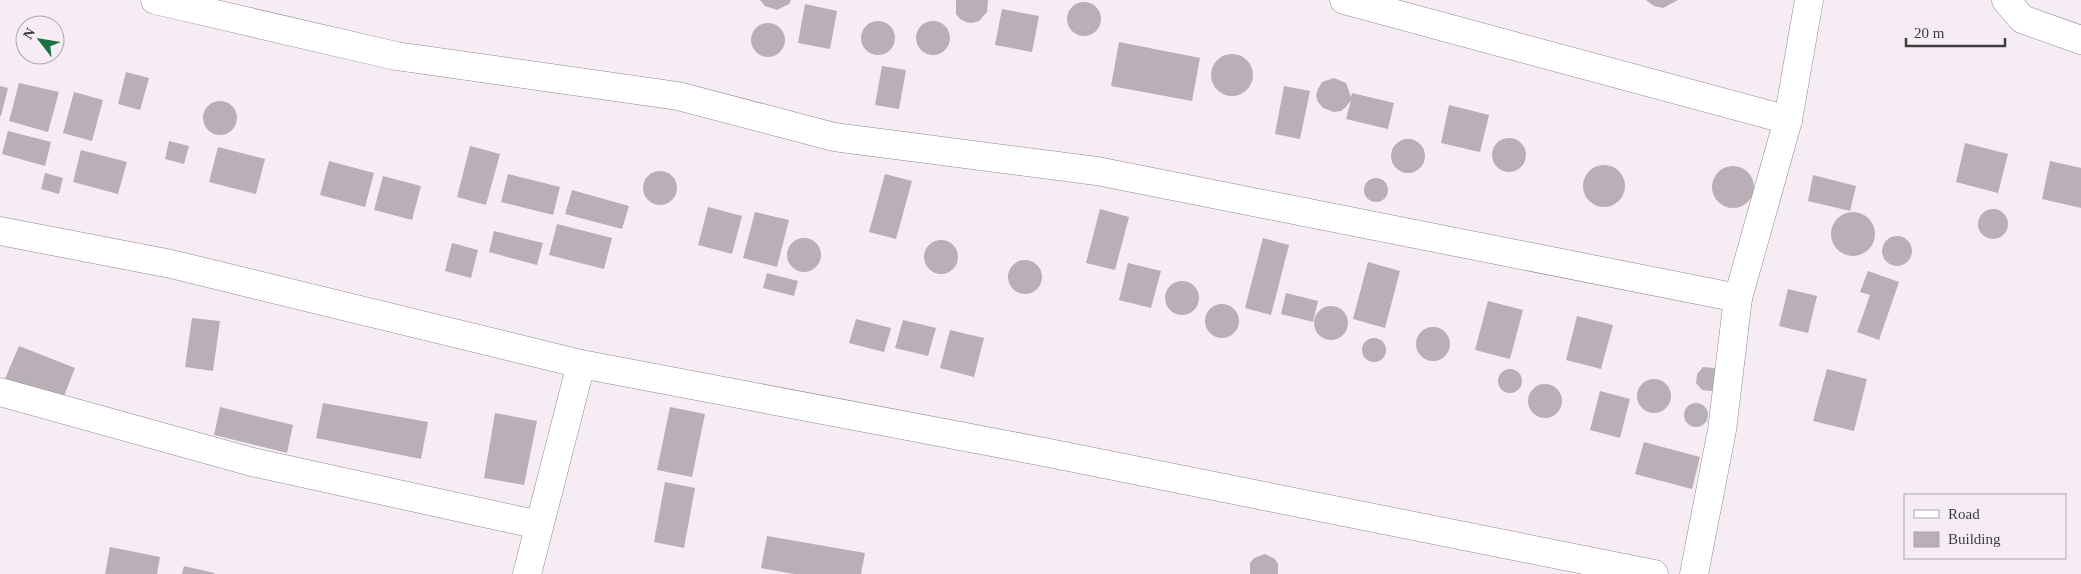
<svg xmlns="http://www.w3.org/2000/svg" width="2081" height="574" font-family="'Times New Roman',serif">
  <style>
    .building { fill: #b8b0b6 }
    .lines { fill: none; stroke-linecap: round; stroke-linejoin: round }
    .minor-casing { stroke: #90898f; stroke-width: 29 }
    .minor { stroke: #fff; stroke-width: 28 }
  </style>
  <rect width="100%" height="100%" fill="#f5edf3"/>
  <g class="building">
    <polygon points="760,0 791,0 789,4 777,10 765,6"/>
    <polygon points="956,0 988,0 987,12 979,21 972,23 966,22 960,19 956,14"/>
    <polygon points="1646,0 1678,0 1663,8 1654,6"/>
    <circle cx="1084" cy="19" r="17"/>
    <polygon points="805,4 837,11 830,49 798,43"/>
    <polygon points="1002,9 1039,16 1032,52 995,45"/>
    <circle cx="933" cy="38" r="17"/>
    <circle cx="878" cy="38" r="17"/>
    <circle cx="768" cy="40" r="17"/>
    <polygon points="1119,42 1200,58 1192,101 1111,86"/>
    <circle cx="1232" cy="75" r="21"/>
    <polygon points="882,66 906,70 899,109 875,105"/>
    <polygon points="126,72 149,78 140,110 118,104"/>
    <polygon points="1334,78 1346,83 1351,97 1352,93 1394,103 1388,129 1346,119 1351,100 1346,107 1341,111 1334,112 1323,108 1318,102 1316,96 1318,89 1322,82"/>
    <polygon points="19,83 59,92 48,132 9,121"/>
    <polygon points="0,86 8,88 1,116 0,116"/>
    <polygon points="1284,86 1310,91 1300,139 1275,134"/>
    <polygon points="74,92 103,100 92,141 63,133"/>
    <circle cx="220" cy="118" r="17"/>
    <polygon points="1449,105 1489,115 1480,152 1441,143"/>
    <polygon points="8,131 51,142 45,166 2,154"/>
    <circle cx="1509" cy="155" r="17"/>
    <circle cx="1408" cy="156" r="17"/>
    <polygon points="169,141 189,146 184,164 165,159"/>
    <polygon points="1965,143 2008,154 1998,193 1956,182"/>
    <polygon points="470,146 500,154 486,205 457,197"/>
    <polygon points="218,147 265,159 256,194 209,182"/>
    <polygon points="81,150 127,162 118,194 73,182"/>
    <polygon points="329,161 374,173 365,207 320,195"/>
    <polygon points="2050,161 2081,168 2081,208 2042,199"/>
    <circle cx="1604" cy="186" r="21"/>
    <circle cx="1733" cy="187" r="21"/>
    <circle cx="660" cy="188" r="17"/>
    <polygon points="45,173 63,178 59,194 41,189"/>
    <polygon points="508,174 560,187 553,215 501,202"/>
    <polygon points="885,174 912,181 896,239 869,232"/>
    <polygon points="1813,175 1856,186 1850,211 1808,201"/>
    <polygon points="383,176 421,186 412,220 374,210"/>
    <circle cx="1376" cy="190" r="12"/>
    <polygon points="572,190 629,206 622,229 565,214"/>
    <polygon points="708,207 742,216 732,254 698,245"/>
    <circle cx="1993" cy="224" r="15"/>
    <polygon points="1100,209 1129,217 1115,270 1086,263"/>
    <polygon points="755,212 789,220 777,267 743,258"/>
    <circle cx="1853" cy="234" r="22"/>
    <polygon points="557,224 612,238 604,269 549,255"/>
    <polygon points="494,231 543,243 537,265 489,252"/>
    <circle cx="1897" cy="251" r="15"/>
    <circle cx="804" cy="255" r="17"/>
    <polygon points="1263,238 1289,245 1271,315 1245,308"/>
    <circle cx="941" cy="257" r="17"/>
    <polygon points="452,243 478,250 471,278 445,271"/>
    <circle cx="1025" cy="277" r="17"/>
    <polygon points="1368,262 1400,271 1385,328 1353,319"/>
    <polygon points="1128,263 1161,271 1151,308 1119,300"/>
    <polygon points="1868,271 1899,282 1879,340 1857,332 1870,295 1860,292"/>
    <polygon points="767,273 798,281 794,296 763,288"/>
    <circle cx="1182" cy="298" r="17"/>
    <polygon points="1788,289 1817,296 1808,333 1779,326"/>
    <polygon points="1286,293 1318,301 1313,322 1281,314"/>
    <polygon points="1488,301 1523,310 1510,359 1475,350"/>
    <circle cx="1222" cy="321" r="17"/>
    <circle cx="1331" cy="323" r="17"/>
    <polygon points="1577,316 1613,325 1601,369 1566,360"/>
    <polygon points="192,318 220,321 213,371 185,367"/>
    <polygon points="856,319 891,328 884,352 849,343"/>
    <polygon points="903,320 936,328 928,356 895,348"/>
    <circle cx="1433" cy="344" r="17"/>
    <polygon points="950,330 984,338 974,377 940,368"/>
    <circle cx="1374" cy="350" r="12"/>
    <polygon points="19,346 75,368 61,404 4,381"/>
    <polygon points="1703,367 1714,368 1717,371 1716,389 1712,391 1702,390 1696,383 1697,374"/>
    <circle cx="1510" cy="381" r="12"/>
    <polygon points="1827,369 1867,379 1854,431 1813,421"/>
    <circle cx="1654" cy="396" r="17"/>
    <circle cx="1545" cy="401" r="17"/>
    <polygon points="1600,391 1630,399 1620,438 1590,430"/>
    <circle cx="1696" cy="415" r="12"/>
    <polygon points="323,403 428,422 421,459 316,438"/>
    <polygon points="220,407 293,425 287,453 214,435"/>
    <polygon points="670,407 705,414 692,477 657,470"/>
    <polygon points="495,413 537,421 524,485 484,478"/>
    <polygon points="1644,442 1700,457 1692,489 1635,474"/>
    <polygon points="665,482 695,488 684,548 654,542"/>
    <polygon points="767,536 865,553 861,574 794,574 761,568"/>
    <polygon points="110,547 160,557 157,574 105,574"/>
    <polygon points="1265,554 1275,559 1278,564 1278,574 1250,574 1250,563 1254,558"/>
    <polygon points="184,566 214,573 214,574 182,574"/>
  </g>
  <g class="lines">
    <g class="minor-casing">
      <g id="minor">
        <polyline points="155,0 396,56 678,96 834,137 1097,171 1738,298"/>
        <polyline points="1344,0 1788,120"/>
        <polyline points="2006,0 2022,19 2081,40"/>
        <polyline points="0,231 171,264 581,364 1039,451 1654,574"/>
        <polyline points="0,392 252,462 539,525"/>
        <polyline points="527,574 581,364"/>
        <polyline points="1694,574 1722,430 1738,298 1788,120 1809,0"/>
      </g>
    </g>
    <use href="#minor" class="minor"/>
  </g>
  <rect x="1904" y="494" width="162" height="65" fill="#f5edf3" stroke="#aca6ab"/>
  <rect x="1914" y="510" width="25" height="8" fill="#ffffff" stroke="#aca6ab"/>
  <text x="1948" y="519" font-size="15" fill="#3f3c3e">Road</text>
  <rect x="1914" y="532" width="25" height="15" fill="#b8b0b6" stroke="#aca6ab"/>
  <text x="1948" y="544" font-size="15" fill="#3f3c3e">Building</text>
  <g transform="translate(40 40) rotate(301)"><circle r="24" fill="#f5edf3" stroke="#aca6ab"/>
  <path d="M0-4L9 19L0 12L-9 19Z" fill="#1c7143"/>
  <text y="-8" font-size="14" font-weight="bold" text-anchor="middle" fill="#3f3c3e">N</text>
  </g>
  <path d="M1906 38v8h99v-8" fill="none" stroke="#3f3c3e" stroke-width="2.5"/>
  <text x="1914" y="38" font-size="15" fill="#3f3c3e" stroke="#f5edf3" stroke-width="4" paint-order="stroke">20 m</text>
</svg>
